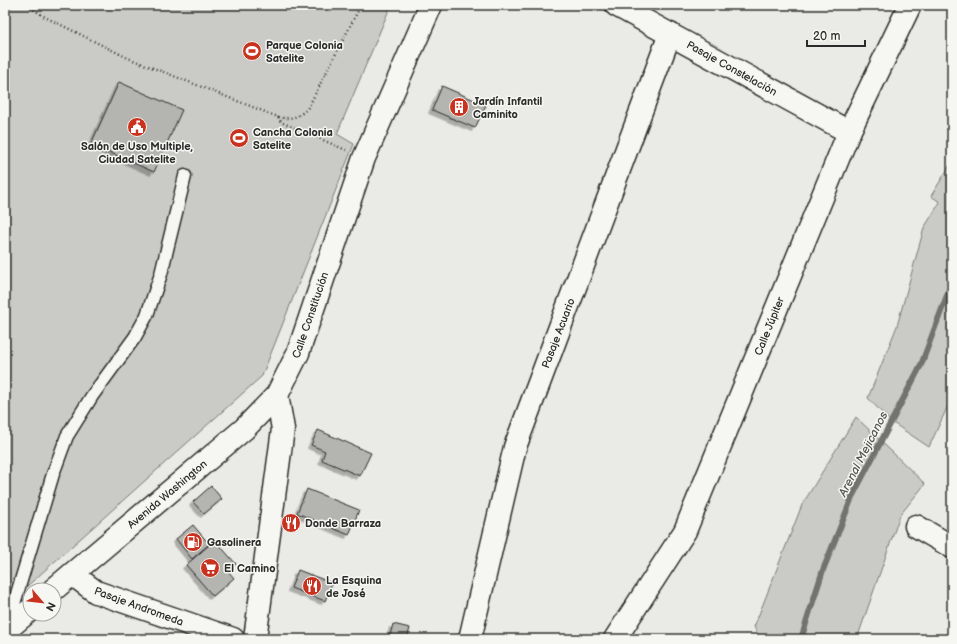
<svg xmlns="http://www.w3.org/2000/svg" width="957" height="644" font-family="'Balsamiq Sans',sans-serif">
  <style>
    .green { fill: #cacac7; stroke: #7a7a79 }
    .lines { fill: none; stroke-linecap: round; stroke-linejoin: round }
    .stream { stroke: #727270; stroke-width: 6 }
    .building { fill: #b4b4b1; stroke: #2b2b2b; filter: url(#shadow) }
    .lane-casing { stroke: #2b2b2b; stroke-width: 15 }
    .street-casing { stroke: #2b2b2b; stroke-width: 25 }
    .secondary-casing { stroke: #2b2b2b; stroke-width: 25 }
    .path { stroke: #2b2b2b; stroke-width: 2.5; stroke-dasharray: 1 3; stroke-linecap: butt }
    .lane { stroke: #f6f6f2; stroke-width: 12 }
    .street { stroke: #f6f6f2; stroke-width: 22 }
    .secondary { stroke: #f6f6f2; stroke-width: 22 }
    .labels { text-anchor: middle; stroke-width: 3; stroke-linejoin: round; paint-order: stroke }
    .poi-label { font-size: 11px; font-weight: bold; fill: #2b2b2b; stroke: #f6f6f2; text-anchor: start }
    .street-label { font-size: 11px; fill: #2b2b2b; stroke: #f6f6f2 }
    .water-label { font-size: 12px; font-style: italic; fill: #545453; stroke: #f6f6f2 }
  </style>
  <defs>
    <filter id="shadow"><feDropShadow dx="-3.5" dy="3.5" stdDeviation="0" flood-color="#0004"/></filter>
  </defs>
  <rect width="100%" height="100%" fill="#eaeae6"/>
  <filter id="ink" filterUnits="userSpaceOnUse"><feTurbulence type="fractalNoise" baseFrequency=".025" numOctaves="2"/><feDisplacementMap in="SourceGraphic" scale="8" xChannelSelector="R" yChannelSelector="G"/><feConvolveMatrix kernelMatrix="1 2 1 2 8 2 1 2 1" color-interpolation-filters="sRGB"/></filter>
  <g filter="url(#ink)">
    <g class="green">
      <polygon points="5,5 391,5 337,134 354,144 262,376 5,606"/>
      <polygon points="952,162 952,397 929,447 890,421 868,398 897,326 924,228 940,202 931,196"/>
      <polygon points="856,417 925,484 900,515 857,639 761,639 754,627 802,505"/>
    </g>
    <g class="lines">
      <g class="stream">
        <polyline points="5,315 5,319"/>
        <polyline points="801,639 823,570 853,495 921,365 952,282"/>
      </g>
    </g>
    <g class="building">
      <polygon points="119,82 182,110 154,172 91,144"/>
      <polygon points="442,86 486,105 475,128 432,110"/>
      <polygon points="318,430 371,453 360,476 322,460 325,451 311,445"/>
      <polygon points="211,486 222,499 204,514 193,502"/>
      <polygon points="307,489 359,510 349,535 297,513"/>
      <polygon points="193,525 209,544 192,559 176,539"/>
      <polygon points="215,540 236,564 228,571 234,578 213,596 186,565"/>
      <polygon points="298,570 332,583 325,601 291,588"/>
      <polygon points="393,624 410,628 407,639 389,639"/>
    </g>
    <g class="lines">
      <g class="lane-casing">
        <polyline id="lane" points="7,627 53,474 67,436 92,396 135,337 147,315 161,274 185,176"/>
      </g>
      <g class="street-casing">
        <g id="street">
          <polyline points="616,5 849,132"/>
          <polyline points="916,526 952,547"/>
          <polyline points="72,574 96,592 233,639"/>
          <polyline points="255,639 283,429 277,395"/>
          <polyline points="470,639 515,447 670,34"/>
          <polyline points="615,639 685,531 849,132 910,5"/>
        </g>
      </g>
      <g class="secondary-casing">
        <g id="secondary">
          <polyline points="53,590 244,429 277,395 298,353 364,158 431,5"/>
          <polyline points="5,631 30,610"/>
        </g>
      </g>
      <g class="path">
        <path d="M27,5l18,12 83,41 150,59c12,3 23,0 31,-11l52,-101"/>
        <polyline points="278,117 281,122 346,150"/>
      </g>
      <use href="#lane" class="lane"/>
      <use href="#street" class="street"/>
      <use href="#secondary" class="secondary"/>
    </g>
  </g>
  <defs>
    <g id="stadium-disc" transform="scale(1)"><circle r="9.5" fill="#c8321e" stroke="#f6f6f2"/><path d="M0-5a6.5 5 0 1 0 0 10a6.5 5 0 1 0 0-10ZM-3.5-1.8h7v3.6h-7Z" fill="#fff"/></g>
    <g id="building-disc" transform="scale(1)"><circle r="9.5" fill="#c8321e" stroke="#f6f6f2"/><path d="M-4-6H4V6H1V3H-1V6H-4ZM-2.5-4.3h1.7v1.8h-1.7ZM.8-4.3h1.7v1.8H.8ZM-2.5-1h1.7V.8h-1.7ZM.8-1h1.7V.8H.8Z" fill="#fff"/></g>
    <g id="civic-disc" transform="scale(1)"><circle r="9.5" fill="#c8321e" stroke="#f6f6f2"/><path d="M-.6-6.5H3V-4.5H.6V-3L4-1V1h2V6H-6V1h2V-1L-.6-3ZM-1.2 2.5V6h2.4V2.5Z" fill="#fff"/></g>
    <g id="restaurant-disc" transform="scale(1)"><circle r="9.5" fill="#c8321e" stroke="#f6f6f2"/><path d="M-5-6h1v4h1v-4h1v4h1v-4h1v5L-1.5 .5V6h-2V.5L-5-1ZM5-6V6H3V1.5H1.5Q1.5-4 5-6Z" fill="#fff"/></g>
    <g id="fuel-disc" transform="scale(1)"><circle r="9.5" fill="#c8321e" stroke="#f6f6f2"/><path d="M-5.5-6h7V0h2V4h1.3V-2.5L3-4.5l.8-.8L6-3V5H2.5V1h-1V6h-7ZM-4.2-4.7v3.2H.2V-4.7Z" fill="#fff"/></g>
    <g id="supermarket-disc" transform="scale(1)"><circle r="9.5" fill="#c8321e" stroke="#f6f6f2"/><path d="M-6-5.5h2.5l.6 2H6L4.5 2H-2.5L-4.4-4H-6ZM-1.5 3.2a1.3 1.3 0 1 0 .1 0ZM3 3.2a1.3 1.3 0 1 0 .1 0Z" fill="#fff"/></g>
  </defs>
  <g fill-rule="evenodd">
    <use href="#stadium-disc" x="252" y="51"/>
    <use href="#building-disc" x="459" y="107"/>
    <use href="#civic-disc" x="137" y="127"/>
    <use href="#stadium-disc" x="239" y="138"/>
    <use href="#restaurant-disc" x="291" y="523"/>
    <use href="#fuel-disc" x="193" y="542"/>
    <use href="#supermarket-disc" x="210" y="568"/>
    <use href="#restaurant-disc" x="312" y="586"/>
  </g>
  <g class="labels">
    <g class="poi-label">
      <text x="266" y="49">Parque Colonia<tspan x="266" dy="13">Satelite</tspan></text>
      <text x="473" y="105">Jardín Infantil<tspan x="473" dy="13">Caminito</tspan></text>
      <text x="253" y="136">Cancha Colonia<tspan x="253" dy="13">Satelite</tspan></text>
      <text x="137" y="150" text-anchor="middle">Salón de Uso Multiple,<tspan x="137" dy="13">Ciudad Satelite</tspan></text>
      <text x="305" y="527">Donde Barraza</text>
      <text x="207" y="546">Gasolinera</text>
      <text x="224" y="572">El Camino</text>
      <text x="326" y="584">La Esquina<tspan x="326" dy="13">de José</tspan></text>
    </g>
    <g class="street-label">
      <text transform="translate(732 68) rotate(29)" y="4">Pasaje Constelación</text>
      <text transform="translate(310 315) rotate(-71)" y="4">Calle Constitución</text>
      <text transform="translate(769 326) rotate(-68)" y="4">Calle Júpiter</text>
      <text transform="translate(558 333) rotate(-69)" y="4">Pasaje Acuario</text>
      <text transform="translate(167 494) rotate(-40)" y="4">Avenida Washington</text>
      <text transform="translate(139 606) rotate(20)" y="4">Pasaje Andromeda</text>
    </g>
    <g class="water-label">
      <text transform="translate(863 454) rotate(-63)" y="4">Arenal Mejicanos</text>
    </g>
  </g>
  <rect width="957" height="644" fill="none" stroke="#f6f6f2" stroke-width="20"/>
  <rect x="10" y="10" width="937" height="624" fill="none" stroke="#2b2b2b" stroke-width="1.5" filter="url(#ink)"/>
  <g transform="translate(42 602) rotate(118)"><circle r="19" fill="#f6f6f2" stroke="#a5a5a2"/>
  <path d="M0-3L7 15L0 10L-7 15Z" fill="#c8321e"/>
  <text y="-6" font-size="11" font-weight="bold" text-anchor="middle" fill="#2b2b2b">N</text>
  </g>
  <path d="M807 40v6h58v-6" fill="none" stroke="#2b2b2b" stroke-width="2"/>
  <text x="813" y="40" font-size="12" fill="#2b2b2b" stroke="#f6f6f2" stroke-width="3" paint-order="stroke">20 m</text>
</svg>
